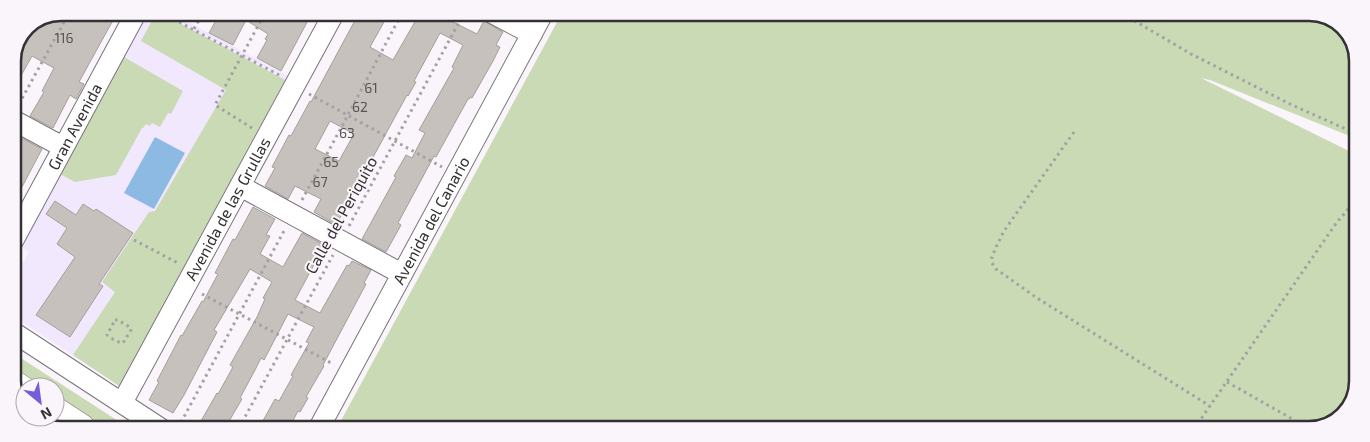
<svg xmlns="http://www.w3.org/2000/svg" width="1370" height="442" font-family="'Exo 2',sans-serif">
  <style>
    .commercial { fill: #f1e8fe }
    .green { fill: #c9dab4 }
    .water { fill: #8cbae3 }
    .building { fill: #c6c1bc; stroke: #a49f9a; fill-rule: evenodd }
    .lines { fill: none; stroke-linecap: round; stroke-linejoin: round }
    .minor-casing { stroke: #7a757a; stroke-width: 22 }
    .secondary-casing { stroke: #7a757a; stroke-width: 29 }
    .path { stroke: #a4a0a4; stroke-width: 3; stroke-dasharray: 2.5 4; stroke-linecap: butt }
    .minor { stroke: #fff; stroke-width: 20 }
    .secondary { stroke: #fff; stroke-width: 28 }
    .labels { text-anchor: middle; stroke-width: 4; stroke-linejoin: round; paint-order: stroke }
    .number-label { font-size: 14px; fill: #585555 }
    .street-label { font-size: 16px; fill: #333133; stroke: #faf5fa }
    .rim { fill: none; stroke: #333133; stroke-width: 2.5 }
  </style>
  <rect width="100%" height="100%" fill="#faf5fa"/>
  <polygon class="commercial" points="145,13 172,13 290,77 121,387 13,316 13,281 29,252 18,245"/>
  <g class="green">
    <polygon points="156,13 161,13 285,80 119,386 73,355 115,292 102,282 149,212 155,211 226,90 141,41"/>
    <polygon points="562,13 1322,14 1347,31 1357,58 1357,139 1210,80 1201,78 1357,155 1356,394 1339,419 1309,429 337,428"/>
    <polygon points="124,57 183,91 171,114 168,113 160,127 152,123 150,126 146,124 143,128 142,128 116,175 75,182 60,174"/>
    <polygon points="13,353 129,428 96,428 55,402 55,387 33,387 13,374"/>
  </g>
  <polygon class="water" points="155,137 185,153 154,209 124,193"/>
  <g class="building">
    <polygon points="61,12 117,13 79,82 84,84 76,99 70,95 53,128 30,116 44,92 42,91 54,68 32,56 13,90 12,61 27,27"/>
    <polygon points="220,13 312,13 281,71 257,58 267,40 265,39 268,34 246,20 233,45 209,33"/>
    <path d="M359,13h30l-19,34 23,13 27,-47h28l-3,5 32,16 7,-13 19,11 -7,13 4,2 -7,14 -21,37 -2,-1 -1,2h-1l-32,58 -2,-1 -36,67 3,2 -15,27 -24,-13 34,-62 -2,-1 12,-21 6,3 13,-25 -6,-3 35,-62 -2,-1 11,-22 -23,-12 -26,48 2,1 -8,14 -1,-1 -71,130 -22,-13 7,-13 -26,-13 -7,13 -23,-13 10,-18 -3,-1 17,-32 2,1 19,-35 1,1zM330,121l24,13 -15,27 -24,-12z"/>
    <polygon points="18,136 42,149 13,204 13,147"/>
    <polygon points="55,201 76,215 83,204 94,211 96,209 133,233 99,284 103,286 70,337 36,315 75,257 57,244 67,228 46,214"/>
    <polygon points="253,207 275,219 266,235 270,236 260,254 283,267 302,233 322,244 313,260 316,261 295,300 320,313 347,265 349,266 352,261 371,270 364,283 366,284 323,365 324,366 306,397 308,398 300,412 298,411 289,428 259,428 275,399 279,401 293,376 291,375 309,343 306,342 314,327 288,314 264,360 261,358 255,370 240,398 242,399 225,428 199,428 202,422 201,421 217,393 218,394 233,367 230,365 257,317 265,299 263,298 272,282 250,269 214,330 217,332 184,395 173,413 149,400 159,382 157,381 181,335 182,336 202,301 203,302 218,274 215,273 233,239 235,240"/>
  </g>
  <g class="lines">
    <g class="minor-casing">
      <g id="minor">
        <polyline points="492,13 532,34"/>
        <polyline points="13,120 63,147"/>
        <polyline points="240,186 402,274"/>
        <path id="s1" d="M13,241l123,-228"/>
        <polyline points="13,332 160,428"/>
        <path id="s2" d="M122,403l212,-390"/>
        <path id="s3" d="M319,428l224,-415"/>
      </g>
    </g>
    <g class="secondary-casing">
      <g id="secondary">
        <polyline points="13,384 25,392"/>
        <polyline points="55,411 81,428"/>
      </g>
    </g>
    <g class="path">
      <polyline points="162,13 281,76"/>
      <polyline points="1123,14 1191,54 1292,105 1357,134"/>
      <polyline points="194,29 203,13"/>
      <polyline points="309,94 442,167"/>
      <polyline points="19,104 69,13"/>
      <polyline points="252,128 215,105 265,13"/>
      <polyline points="1074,132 1004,231 996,247 992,257 992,263 996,269 1037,298 1210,406"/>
      <polyline points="302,200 348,115 402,13"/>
      <polyline points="349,226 464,13"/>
      <polyline points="134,240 178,263"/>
      <polyline points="202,294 333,364"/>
      <path d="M115,320h3l13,8v2l-8,13c-4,0 -13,-5 -16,-8z"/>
      <polyline points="1227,382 1310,429"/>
      <polyline points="178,428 285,229"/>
      <polyline points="239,428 333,255"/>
      <polyline points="1194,429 1337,222 1357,199"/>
    </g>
    <use href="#minor" class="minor"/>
    <use href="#secondary" class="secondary"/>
  </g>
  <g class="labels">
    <g class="number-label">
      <text x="64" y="43">116</text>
      <text x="371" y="93">61</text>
      <text x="360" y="112">62</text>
      <text x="347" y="138">63</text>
      <text x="331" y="167">65</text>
      <text x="320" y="187">67</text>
    </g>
    <g class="street-label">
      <text dy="6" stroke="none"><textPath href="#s1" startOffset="130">Gran Avenida</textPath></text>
      <text dy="6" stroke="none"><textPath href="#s2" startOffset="221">Avenida de las Grullas</textPath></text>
      <text transform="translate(341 215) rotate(-61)" y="6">Calle del Periquito</text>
      <text dy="6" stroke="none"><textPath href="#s3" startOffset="236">Avenida del Canario</textPath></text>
    </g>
  </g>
  <path d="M0 0H1370V442H0ZM61 21H1309A40 40 0 0 1 1349 61V381A40 40 0 0 1 1309 421H61A40 40 0 0 1 21 381V61A40 40 0 0 1 61 21Z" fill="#faf5fa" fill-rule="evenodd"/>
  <path class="rim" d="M61 21H1309A40 40 0 0 1 1349 61V381A40 40 0 0 1 1309 421H61A40 40 0 0 1 21 381V61A40 40 0 0 1 61 21Z"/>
  <g transform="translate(40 402) rotate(151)"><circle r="24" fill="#faf5fa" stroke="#aaa7aa"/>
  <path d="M0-4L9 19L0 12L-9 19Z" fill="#775ed8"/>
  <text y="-8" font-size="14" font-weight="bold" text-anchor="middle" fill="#333133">N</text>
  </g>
</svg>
